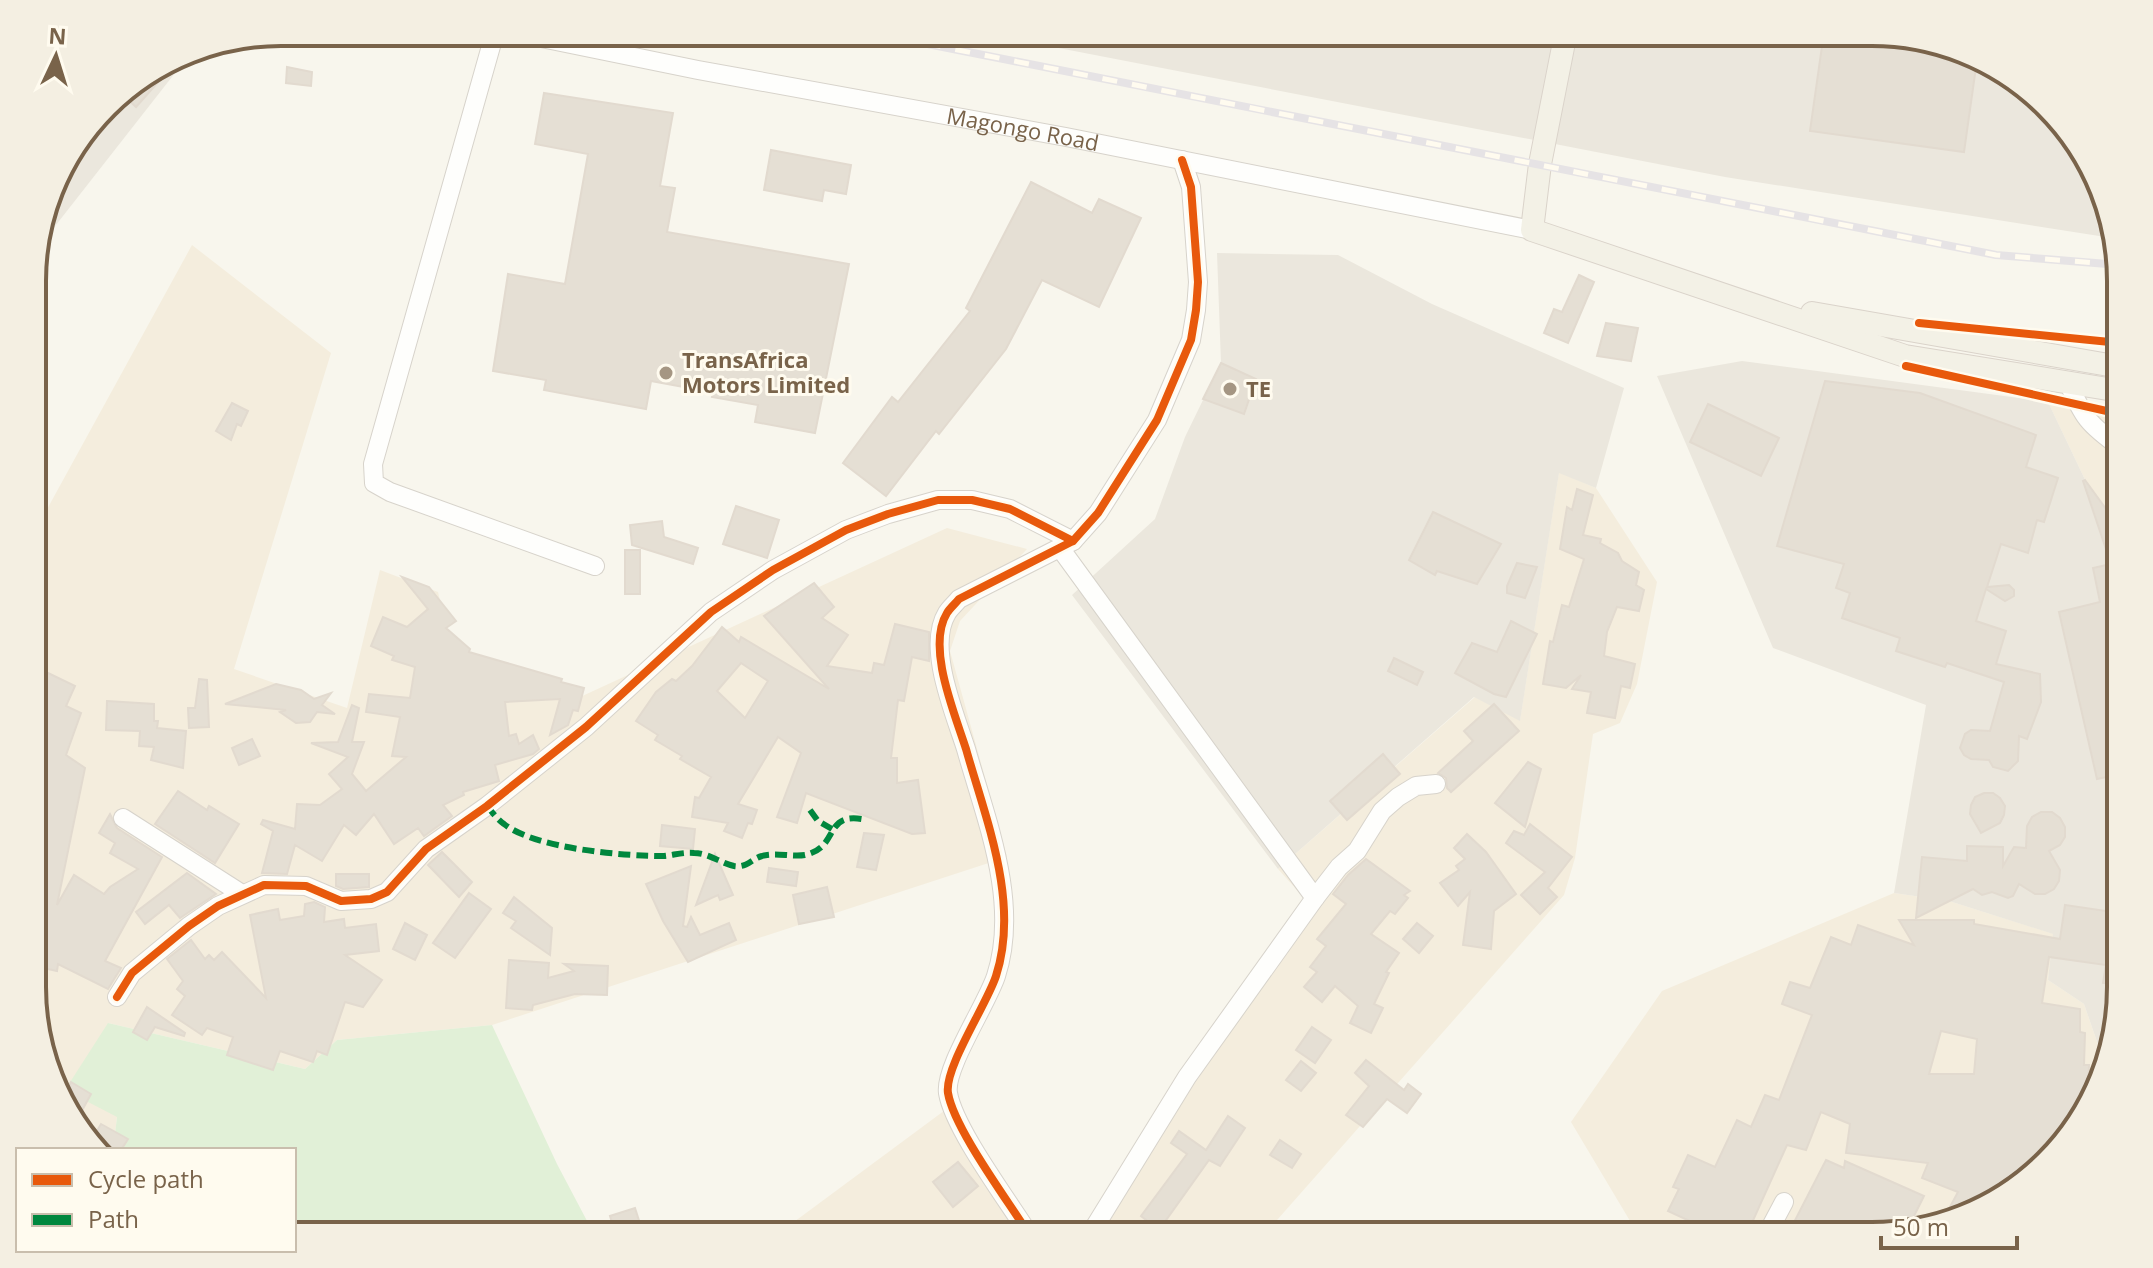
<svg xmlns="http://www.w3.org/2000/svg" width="2153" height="1268" font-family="'Open Sans',sans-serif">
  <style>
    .residential { fill: #f4eddd }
    .industrial { fill: #ebe7dd }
    .green { fill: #e1f0d7 }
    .building { fill: #e5dfd4; stroke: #e2dacf; stroke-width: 2; fill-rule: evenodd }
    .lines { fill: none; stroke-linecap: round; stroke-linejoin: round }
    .minor-casing { stroke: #d7d3cb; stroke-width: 20 }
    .major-casing { stroke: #dad3ca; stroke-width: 24 }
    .minor { stroke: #fefefc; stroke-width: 18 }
    .major { stroke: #f3f1e6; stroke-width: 22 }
    .rail-casing { stroke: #e6e3e5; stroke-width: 8 }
    .rail { stroke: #fffbef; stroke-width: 5; stroke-dasharray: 15; stroke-linecap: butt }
    .quiet { stroke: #00873e; stroke-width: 6; stroke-dasharray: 12 6; stroke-linecap: butt }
    .cycleway-casing { stroke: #fffbef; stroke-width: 13 }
    .cycleway { stroke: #e8590c; stroke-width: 8 }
    .poi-dot { fill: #a59683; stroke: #fffbef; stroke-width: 3 }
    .labels { text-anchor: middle; stroke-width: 6; stroke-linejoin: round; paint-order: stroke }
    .street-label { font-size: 22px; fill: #79634a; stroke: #fffbef }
    .poi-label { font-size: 22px; font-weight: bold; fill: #79634a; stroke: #fffbef; text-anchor: start }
    .rim { fill: none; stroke: #79634a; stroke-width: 4 }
  </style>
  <rect width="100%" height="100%" fill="#f8f6ed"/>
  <g class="residential">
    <polygon points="192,245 331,353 234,669 347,708 380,570 438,592 452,653 578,698 947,528 1027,549 960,621 950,651 1007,857 492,1025 337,1040 305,1069 108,1023 117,1117 113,1150 100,1150 74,1125 34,1019 34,533"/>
    <polygon points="2048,402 2120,419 2120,553"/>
    <polygon points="1559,472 1596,488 1657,582 1637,684 1620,723 1593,734 1575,858 1564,895 1263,1236 1079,1236 1305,899 1278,869 1475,697 1520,720"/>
    <polygon points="1894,893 1949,901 2054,934 2048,980 2084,1004 2103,1059 2087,1112 1997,1202 1888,1235 1639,1236 1571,1122 1662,991"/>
    <polygon points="956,1102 1037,1236 775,1236"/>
  </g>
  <g class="industrial">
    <polygon points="976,32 1872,32 1997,66 2087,156 2112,238 1725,177"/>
    <polygon points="193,50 34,253 58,171 117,94 186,51"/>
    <polygon points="1217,253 1338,255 1432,304 1624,388 1596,488 1559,473 1520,721 1474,697 1278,869 1072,595 1155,519 1185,437 1221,363"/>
    <polygon points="1742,361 2048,402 2120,553 2120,1003 2103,1059 2084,1004 2048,980 2053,934 1949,901 1894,893 1926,705 1773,648 1657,376"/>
  </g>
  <polygon class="green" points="108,1023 305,1069 337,1040 492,1025 557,1164 595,1236 294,1236 294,1150 113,1150 117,1117 65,1090"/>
  <g class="building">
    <polygon points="1824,32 1872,32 1977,60 1964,152 1810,131"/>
    <polygon points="174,59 176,62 136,107 120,92"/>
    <polygon points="287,67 312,72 311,86 286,83"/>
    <polygon points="544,93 673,113 660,186 675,188 667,232 849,264 815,433 755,422 758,405 712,397 715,383 686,377 684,387 651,381 646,409 544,390 546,380 493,371 508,274 565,284 588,154 535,144"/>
    <polygon points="771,150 851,165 846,194 824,190 822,201 764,190"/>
    <polygon points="1031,182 1092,213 1099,199 1141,218 1099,307 1042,280 1006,349 939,434 936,431 886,496 843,463 892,397 898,402 970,311 966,308"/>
    <polygon points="1579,275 1594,282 1568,343 1544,333 1554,309 1562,312"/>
    <polygon points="1606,323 1638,328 1631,361 1597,356"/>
    <polygon points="1221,363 1256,379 1244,414 1203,399"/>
    <polygon points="1825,381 1920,393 2036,435 2026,467 2058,478 2044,522 2037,520 2028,553 2001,544 1987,587 2009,585 2014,590 2014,596 2005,601 1986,589 1976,621 2006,631 1996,664 2040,674 2041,702 2027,739 2019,736 2018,761 2008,771 1993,767 1989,760 1971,759 1964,755 1960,748 1965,734 1971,730 1990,731 2004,682 1947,663 1945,667 1896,651 1900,638 1842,618 1850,593 1836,588 1844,564 1777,546"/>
    <polygon points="232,403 248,411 241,426 237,424 231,440 216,431"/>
    <polygon points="1708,404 1779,438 1761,476 1690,442"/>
    <polygon points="2085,480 2106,509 2120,546 2120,774 2097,779 2059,612 2100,602 2093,568 2111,564 2083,481"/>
    <polygon points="1577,489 1593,495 1583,535 1601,539 1600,543 1618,553 1622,561 1639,572 1636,585 1644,590 1639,611 1617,607 1607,632 1604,656 1635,664 1630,688 1621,686 1615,718 1587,713 1591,692 1572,689 1581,675 1566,688 1543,684 1550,641 1553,642 1562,605 1569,607 1584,559 1560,549 1567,507 1572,510"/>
    <polygon points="736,506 779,520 767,558 723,544"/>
    <polygon points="1433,512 1501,544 1477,584 1437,571 1435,575 1409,560"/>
    <polygon points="662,521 664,537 698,548 693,564 632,545 630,525"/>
    <rect x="625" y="550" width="15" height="44"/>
    <polygon points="1517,563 1537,567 1525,598 1507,593 1507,586"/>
    <polygon points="402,577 429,587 456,621 446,628 470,649 469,652 562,679 561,682 584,688 578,711 573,710 568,725 550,735 560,699 505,702 509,736 516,734 519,744 533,735 539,749 533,754 495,765 499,781 463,792 464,795 443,805 452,816 424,836 418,828 394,844 374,814 356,835 344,825 322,861 295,845 287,874 262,873 273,831 261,824 263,820 295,829 297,804 320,805 342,789 329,774 348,757 311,743 338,742 352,705 359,708 352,742 364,742 352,774 366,791 406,757 392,756 400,717 366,712 369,694 410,698 415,667 392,660 394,656 371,646 383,617 407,627 428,609"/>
    <path d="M814,583l20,24 -12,11 26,17 -21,31 45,7 2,-10 10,2 11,-41 34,8v29l-17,-4 -8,44 -6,-1 -7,58h6v25l21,-3 7,53 -13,1 -106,-41 -9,30 -20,-6 24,-64 -23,-16 -40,67 19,6 -5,14 -4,-1 -6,15 -18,-7 4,-8 -36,-6 3,-20 4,1 12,-21 -31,-18 2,-3 -27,-16 3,-5 -22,-14 20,-29 16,-13 4,2 16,-15 30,-39 17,15 2,-5 88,52 -65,-73zM741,663l27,18 -23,37 -28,-27z"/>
    <polygon points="1511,621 1537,634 1506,697 1494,694 1455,673 1472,643 1497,652"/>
    <polygon points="1394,658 1423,672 1417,685 1388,671"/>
    <polygon points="48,673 75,686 66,706 81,713 66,755 85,768 57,905 74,875 104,894 110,887 138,869 110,853 115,843 99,833 110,814 117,828 162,857 105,961 121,968 108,989 58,964 57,971 34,966 34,902 43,849 34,847 38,824 34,824 34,702"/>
    <polygon points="199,679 207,680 209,727 189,728 188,708 195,708"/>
    <polygon points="276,684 301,690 314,699 331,693 322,705 335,714 317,712 310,722 296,723 280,712 286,710 225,704"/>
    <polygon points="107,701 154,704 154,721 158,721 157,728 186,731 183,768 151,760 154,747 139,746 140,731 106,730"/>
    <polygon points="1494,704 1519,731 1451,792 1447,788 1446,778 1438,773 1473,741 1464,731"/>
    <polygon points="252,739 260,756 239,765 232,748"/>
    <polygon points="1383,754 1400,774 1347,820 1330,801"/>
    <polygon points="1528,762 1541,769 1525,827 1495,803"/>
    <polygon points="178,791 207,810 209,806 239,824 215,863 155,824"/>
    <polygon points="1984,793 1993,793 2000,798 2005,806 2004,815 2000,823 1981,833 1970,814 1971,805 1975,797"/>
    <polygon points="2041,812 2052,812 2060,818 2065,827 2065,837 2060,845 2049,851 2060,870 2059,881 2054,889 2045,894 2035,894 2019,884 2013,896 2008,898 1992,892 1982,895 1973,889 1916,918 1922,857 1967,861 1967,846 2003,847 2003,866 2014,847 2026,848 2027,826 2032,817"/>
    <polygon points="1530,824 1572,857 1548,888 1557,897 1540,914 1521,895 1545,872 1506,843 1514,831 1524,835"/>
    <polygon points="662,825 695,829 693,849 660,846"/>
    <polygon points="864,833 884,835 876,870 857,867"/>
    <polygon points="1467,834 1486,852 1516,894 1494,911 1491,949 1463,945 1470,892 1458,906 1440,883 1459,870 1456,866 1465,859 1454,848"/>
    <polygon points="442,852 472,882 459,897 428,865"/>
    <polygon points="715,854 733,895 720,900 718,895 696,905"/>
    <polygon points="1366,859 1410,891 1404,895 1408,898 1395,914 1390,911 1371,934 1399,953 1386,972 1389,973 1374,1004 1383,1008 1371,1033 1350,1023 1358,1006 1335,986 1322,1002 1304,987 1317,972 1310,967 1326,946 1317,939 1346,904 1333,894 1348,875"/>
    <polygon points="691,866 683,926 687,927 691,917 700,935 729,923 736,940 688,962 663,921 646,884"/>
    <polygon points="769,868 798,872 796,886 767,882"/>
    <polygon points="187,873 216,894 180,918 169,905 145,924 136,912"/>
    <polygon points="336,874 369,874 369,887 343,889 336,886"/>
    <polygon points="827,887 834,917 799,924 793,895"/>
    <polygon points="469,893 491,909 455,958 433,943"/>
    <polygon points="514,897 552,928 550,955 511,928 516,921 503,913"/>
    <polygon points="314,902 325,907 324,922 344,919 345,928 376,924 379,951 345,955 382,980 363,1007 345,1002 327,1055 317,1051 313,1062 280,1051 273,1070 227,1055 233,1037 207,1028 202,1035 172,1015 185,996 177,989 183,981 167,959 191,940 205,959 209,955 214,960 222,952 266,998 250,915 278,909 280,920 304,916 305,904"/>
    <path d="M2065,905l55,8v72l-17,-2 3,-18 -57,-8 -7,46 38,6v23l5,1 -1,32h5l-2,47 -90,90 -53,16 14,-26 -36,-14 6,-15 -82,-10 4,-29 -29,-12 -15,38 -19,-5 -41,91h-59l7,-13 -26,-12 11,-22 -6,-2 15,-32 27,12 22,-47 14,7 14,-32 14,5 33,-85 -30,-11 8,-22 20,6 21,-51 20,8 7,-20 56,20 -15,-25h75v4l86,15zM1941,1031l36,8 -3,35h-45z"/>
    <polygon points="405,923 427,935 415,960 393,949"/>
    <polygon points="1417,923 1433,936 1419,953 1403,939"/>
    <polygon points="509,960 549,963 548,978 574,971 564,964 608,966 607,995 575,994 533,1005 532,1010 506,1008"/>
    <polygon points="147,1007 185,1033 184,1036 155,1027 147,1040 133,1032"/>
    <polygon points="1312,1027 1331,1040 1315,1063 1296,1050"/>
    <polygon points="1366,1060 1404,1090 1408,1084 1421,1094 1407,1113 1387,1099 1363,1127 1346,1115 1369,1086 1355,1073"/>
    <polygon points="1301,1061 1316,1073 1301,1091 1286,1080"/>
    <polygon points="71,1082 91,1094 74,1125 63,1096"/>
    <polygon points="1228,1116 1245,1128 1220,1166 1209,1160 1159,1230 1141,1216 1187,1154 1171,1143 1179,1131 1206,1150"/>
    <polygon points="101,1124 128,1139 121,1150 100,1150 91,1141"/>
    <polygon points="1280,1140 1301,1154 1292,1168 1270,1155"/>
    <polygon points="1826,1160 1844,1168 1845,1161 1924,1196 1913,1218 1925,1224 1888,1235 1790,1236 1792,1231 1790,1230"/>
    <polygon points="958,1162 978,1186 953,1207 933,1182"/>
    <polygon points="635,1208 644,1236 616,1236 610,1216"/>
  </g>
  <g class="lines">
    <g class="minor-casing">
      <g id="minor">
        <polyline points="495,32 373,464 374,483 390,492 595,566"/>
        <path id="s1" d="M512,32l186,38 368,67 466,93"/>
        <path d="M2068,382c15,35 20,42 52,65"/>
        <polyline points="1060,548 1315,898"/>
        <polyline points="123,818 242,894"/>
        <polyline points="117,997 132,973 189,926 218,906 264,885 306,886 341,901 371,899 387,892 426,849 487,806 586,727 711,612 773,570 846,530 888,514 938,500 972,500 1010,509 1073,541"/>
        <path d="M1030,1236c-21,-34 -76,-107 -82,-143 -4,-25 39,-89 48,-117 24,-74 -10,-156 -30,-227 -11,-35 -40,-102 -19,-136 3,-5 8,-9 12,-14l114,-58 25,-28 59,-93 34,-80 5,-30 2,-28 -7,-95 -9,-27"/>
        <polyline points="1089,1236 1187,1077 1315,898 1339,867 1357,851 1382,811 1398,797 1416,786 1436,784"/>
        <polyline points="1766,1236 1784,1202"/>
      </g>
    </g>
    <g class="major-casing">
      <g id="major">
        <polyline points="1566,32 1540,164 1532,230 1905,356 2120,391"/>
        <polyline points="1812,313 2120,367"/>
      </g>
    </g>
    <use href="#minor" class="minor"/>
    <use href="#major" class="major"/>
    <g class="rail-casing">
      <polyline id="rail" points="867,32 1996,255 2120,265"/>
    </g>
    <use href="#rail" class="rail"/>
    <g class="quiet">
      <path d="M487,806c5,6 10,13 17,18 32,25 119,32 160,32 10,-1 20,-4 30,-3 15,0 26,10 40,13 13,2 17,-7 28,-10 13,-4 29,1 43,-1 36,-8 17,-45 62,-35"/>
      <polyline points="810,810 818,821 832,829"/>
    </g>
    <g class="cycleway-casing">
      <g id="cycleway">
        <polyline points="1919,323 2120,343"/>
        <polyline points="1906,366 2120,414"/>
        <polyline points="117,997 132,973 189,926 218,906 264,885 306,886 341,901 371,899 387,892 426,849 487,806 586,727 711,612 773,570 846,530 888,514 938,500 972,500 1010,509 1073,541"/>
        <path d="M1030,1236c-21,-34 -76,-107 -82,-143 -4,-25 39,-89 48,-117 24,-74 -10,-156 -30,-227 -11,-35 -40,-102 -19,-136 3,-5 8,-9 12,-14l114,-58 25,-28 59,-93 34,-80 5,-30 2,-28 -7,-95 -9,-27"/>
      </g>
    </g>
    <use href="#cycleway" class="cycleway"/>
  </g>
  <g class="poi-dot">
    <circle cx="666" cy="373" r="8"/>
    <circle cx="1230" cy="389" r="8"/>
  </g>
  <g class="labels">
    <g class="street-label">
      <text dy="8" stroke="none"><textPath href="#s1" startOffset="520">Magongo Road</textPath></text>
    </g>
    <g class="poi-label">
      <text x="682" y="368">TransAfrica<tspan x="682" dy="25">Motors Limited</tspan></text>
      <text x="1246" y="397">TE</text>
    </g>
  </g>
  <path d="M0 0H2153V1268H0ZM281 46H1872A235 235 0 0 1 2107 281V987A235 235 0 0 1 1872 1222H281A235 235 0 0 1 46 987V281A235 235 0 0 1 281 46Z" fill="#f4efe2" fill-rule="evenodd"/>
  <path class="rim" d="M281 46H1872A235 235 0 0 1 2107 281V987A235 235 0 0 1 1872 1222H281A235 235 0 0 1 46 987V281A235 235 0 0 1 281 46Z"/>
  <rect x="16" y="1148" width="280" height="104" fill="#fffbef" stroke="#c9bead" stroke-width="2"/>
  <rect x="32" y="1174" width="40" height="12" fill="#e8590c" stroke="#c9bead" stroke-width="2"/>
  <text x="88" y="1188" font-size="24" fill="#79634a">Cycle path</text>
  <rect x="32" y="1214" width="40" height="12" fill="#00873e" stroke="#c9bead" stroke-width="2"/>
  <text x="88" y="1228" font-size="24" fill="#79634a">Path</text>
  <g transform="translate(56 56) rotate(4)" stroke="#fffbef" stroke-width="6" paint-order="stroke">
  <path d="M0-6L14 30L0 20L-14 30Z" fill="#79634a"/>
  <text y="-12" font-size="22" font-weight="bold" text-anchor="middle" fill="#79634a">N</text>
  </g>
  <path d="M1881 1236v12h136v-12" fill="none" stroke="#79634a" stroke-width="4"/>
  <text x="1893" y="1236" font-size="24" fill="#79634a" stroke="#fffbef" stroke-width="6" paint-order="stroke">50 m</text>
</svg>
